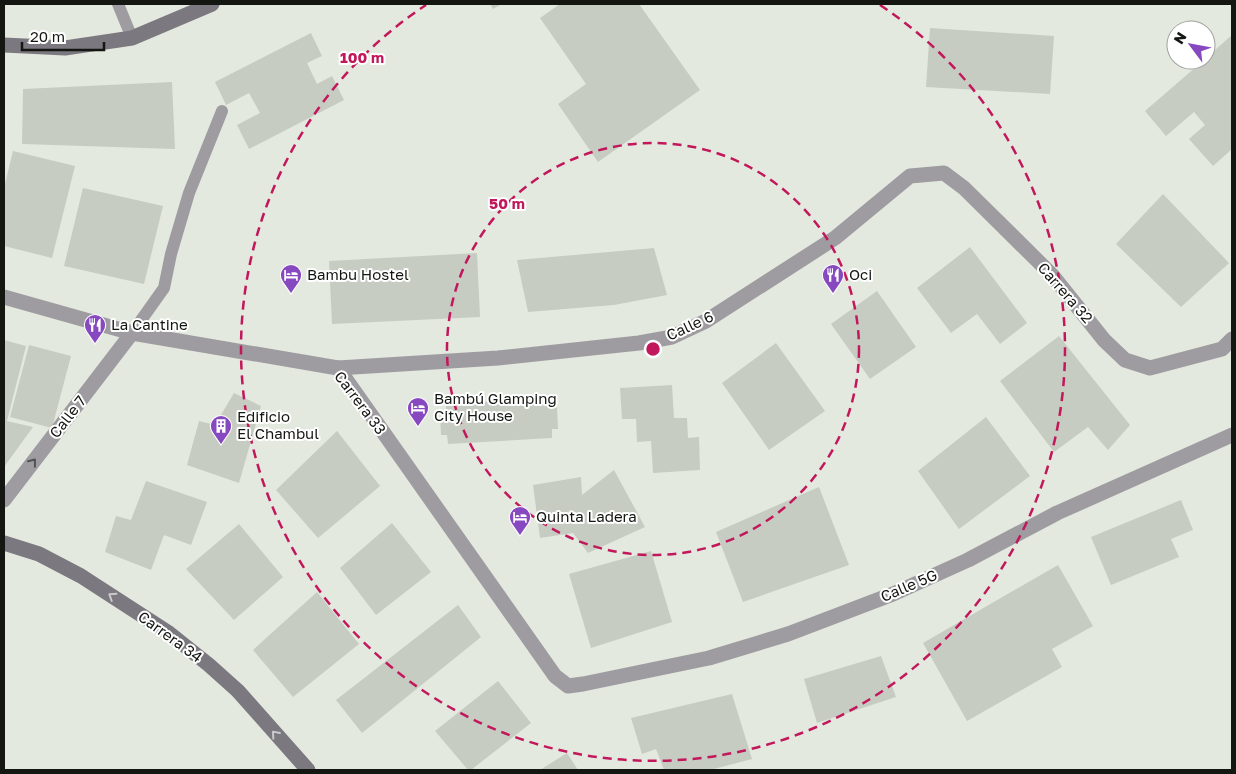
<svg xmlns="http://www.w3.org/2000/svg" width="1236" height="774" font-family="'Golos Text',sans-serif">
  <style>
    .building { fill: #c7ccc2 }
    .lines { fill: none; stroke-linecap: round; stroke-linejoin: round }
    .lane { stroke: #9e9ca1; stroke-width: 12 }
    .street { stroke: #9e9ca1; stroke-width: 15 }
    .secondary { stroke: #7b797f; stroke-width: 15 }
    .oneway { stroke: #525252 }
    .oneway2 { stroke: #cac9cc }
    .ring { fill: none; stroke: #c2185b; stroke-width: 2.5; stroke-dasharray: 9 6 }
    .labels { text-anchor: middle; stroke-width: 4; stroke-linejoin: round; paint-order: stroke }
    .poi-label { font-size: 15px; fill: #141612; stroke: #fff; text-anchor: start }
    .street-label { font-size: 15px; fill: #141612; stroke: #fff }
    .centre { fill: #c2185b; stroke: #fff; stroke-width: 2.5 }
    .ring-label { font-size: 15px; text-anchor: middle; font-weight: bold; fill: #c2185b; stroke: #fff; stroke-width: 4; stroke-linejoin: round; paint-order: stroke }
  </style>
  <rect width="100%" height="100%" fill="#e4e9df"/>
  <g class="building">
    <polygon points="490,4 502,4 493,9"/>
    <polygon points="560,4 639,4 700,90 598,162 558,104 586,84 540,18"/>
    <polygon points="930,28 1054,36 1050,94 926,87"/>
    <polygon points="311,33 322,56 307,63 317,84 332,76 344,100 249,149 237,125 260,113 249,93 226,105 215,82"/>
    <polygon points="1232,35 1232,149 1213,166 1189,139 1205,125 1194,112 1166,136 1145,111 1204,60 1206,60 1206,58"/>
    <polygon points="172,82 175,149 22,144 23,89"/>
    <polygon points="13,151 75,166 52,258 4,246 4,188"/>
    <polygon points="83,188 163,206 144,284 64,266"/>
    <polygon points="1163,194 1229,263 1181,307 1116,244"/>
    <polygon points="970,247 1027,323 1000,344 977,314 951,333 917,288"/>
    <polygon points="654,248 667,295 614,305 528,312 517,260"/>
    <polygon points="477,253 480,317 332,324 329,261"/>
    <polygon points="877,291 916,347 870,379 831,324"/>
    <polygon points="1059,336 1130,425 1108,450 1088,427 1054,452 1000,381"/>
    <polygon points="4,340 26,346 7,421 33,427 4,467"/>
    <polygon points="776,343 825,411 769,450 722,383"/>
    <polygon points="29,345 71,356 52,428 10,417"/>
    <polygon points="672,385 674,418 687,418 688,438 699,437 700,470 653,473 651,441 637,442 636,419 622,419 620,388"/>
    <polygon points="234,393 261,406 239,483 187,465 199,421 215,425"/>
    <polygon points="551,398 551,407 557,407 558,429 552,429 552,438 448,444 447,435 441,435 440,413 446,413 446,404"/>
    <polygon points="986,417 1030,476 959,529 918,471"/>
    <polygon points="337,431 380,486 318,538 276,490"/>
    <polygon points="614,470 645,527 588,553 573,533 540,538 533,485 581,477 582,495"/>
    <polygon points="146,481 207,502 191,545 164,535 151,570 105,552 116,516 131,520"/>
    <polygon points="819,487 849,565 743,602 716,532"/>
    <polygon points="1181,500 1193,530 1171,539 1179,557 1111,585 1091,537"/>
    <polygon points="392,523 431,572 376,615 340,568"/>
    <polygon points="239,524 283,577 234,620 186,569"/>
    <polygon points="651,551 672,622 591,648 569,574"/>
    <polygon points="1058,565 1093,626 1052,649 1062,667 967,721 923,643"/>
    <polygon points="317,592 359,644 293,697 253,650"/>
    <polygon points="458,605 481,637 362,733 336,700"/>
    <polygon points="881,656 896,697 817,723 804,679"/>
    <polygon points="498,681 531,723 471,770 468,770 435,731"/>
    <polygon points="732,694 752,759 710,770 664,770 656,749 642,754 631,718"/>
    <polygon points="567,753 578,770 540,770"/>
  </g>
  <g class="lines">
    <g class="lane">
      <polyline points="118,4 132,38"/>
      <polyline points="132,333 164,288 171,254 189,193 222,111"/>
    </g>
    <g class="street">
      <polyline points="4,297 132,333 338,368 498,358 639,343 672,337 706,321 835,238 910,176 944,173 964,188 1052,275 1104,340 1125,360 1150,368 1222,349 1232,339"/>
      <polyline points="338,368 555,676 568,686 583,684 709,658 788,634 893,594 968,560 1057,513 1232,435"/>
      <polyline points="4,500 132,333"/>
    </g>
    <g class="secondary">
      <polyline points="4,45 65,48 132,38 212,4"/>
      <polyline points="4,543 39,554 81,576 169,633 209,665 238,691 308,770"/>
    </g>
  </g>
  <defs><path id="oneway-chevron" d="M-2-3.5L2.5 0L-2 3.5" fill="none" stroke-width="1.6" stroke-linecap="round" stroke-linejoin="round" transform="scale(1.25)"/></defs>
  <use class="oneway" href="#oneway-chevron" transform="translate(33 462) rotate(-52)"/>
  <g class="oneway2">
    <use href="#oneway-chevron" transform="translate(112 596) rotate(-147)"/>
    <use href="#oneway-chevron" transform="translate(275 734) rotate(-131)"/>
  </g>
  <g class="ring">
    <circle cx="653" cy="349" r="206"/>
    <path d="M880 5A412 412 0 1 1 426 5"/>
  </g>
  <defs>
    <g id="hotel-pin" transform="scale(1.125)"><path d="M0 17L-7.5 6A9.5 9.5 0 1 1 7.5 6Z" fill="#8749bf" stroke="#fff"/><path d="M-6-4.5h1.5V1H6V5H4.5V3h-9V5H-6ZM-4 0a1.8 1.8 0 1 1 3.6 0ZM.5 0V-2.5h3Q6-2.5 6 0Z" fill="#fff"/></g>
    <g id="restaurant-pin" transform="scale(1.125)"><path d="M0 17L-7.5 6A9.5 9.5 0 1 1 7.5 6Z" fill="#8749bf" stroke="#fff"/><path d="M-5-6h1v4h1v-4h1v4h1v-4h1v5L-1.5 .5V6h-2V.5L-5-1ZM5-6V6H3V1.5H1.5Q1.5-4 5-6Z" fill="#fff"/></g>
    <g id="building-pin" transform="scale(1.125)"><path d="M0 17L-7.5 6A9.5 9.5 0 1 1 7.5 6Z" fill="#8749bf" stroke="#fff"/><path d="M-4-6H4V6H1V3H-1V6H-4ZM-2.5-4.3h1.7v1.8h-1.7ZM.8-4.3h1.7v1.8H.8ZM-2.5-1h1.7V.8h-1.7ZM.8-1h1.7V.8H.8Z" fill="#fff"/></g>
  </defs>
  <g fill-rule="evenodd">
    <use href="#hotel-pin" x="291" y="275"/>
    <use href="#restaurant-pin" x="833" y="275"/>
    <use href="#restaurant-pin" x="95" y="325"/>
    <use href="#hotel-pin" x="418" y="408"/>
    <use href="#building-pin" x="221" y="426"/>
    <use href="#hotel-pin" x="520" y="517"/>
  </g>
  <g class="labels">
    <g class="poi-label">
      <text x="307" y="280">Bambu Hostel</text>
      <text x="849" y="280">Oci</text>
      <text x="111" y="330">La Cantine</text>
      <text x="434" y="404">Bambú Glamping<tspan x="434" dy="17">City House</tspan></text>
      <text x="237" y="422">Edificio<tspan x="237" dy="17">El Chambul</tspan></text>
      <text x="536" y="522">Quinta Ladera</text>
    </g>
    <g class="street-label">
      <text transform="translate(1065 293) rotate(49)" y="5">Carrera 32</text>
      <text transform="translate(690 326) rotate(-25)" y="5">Calle 6</text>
      <text transform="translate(360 403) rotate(53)" y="5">Carrera 33</text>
      <text transform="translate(68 417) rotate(-52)" y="5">Calle 7</text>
      <text transform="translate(909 586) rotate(-23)" y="5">Calle 5G</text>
      <text transform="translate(170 637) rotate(36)" y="5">Carrera 34</text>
    </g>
  </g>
  <circle cx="653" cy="349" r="8" class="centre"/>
  <g class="ring-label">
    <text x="362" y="63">100 m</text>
    <text x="507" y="209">50 m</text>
  </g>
  <rect width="1236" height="774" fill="none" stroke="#141612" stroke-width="10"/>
  <g transform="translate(1191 45) rotate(302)"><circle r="24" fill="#ffffff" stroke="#a1a2a0"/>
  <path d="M0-4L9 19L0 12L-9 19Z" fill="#8749bf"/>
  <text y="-8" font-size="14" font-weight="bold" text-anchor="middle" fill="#141612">N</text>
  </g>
  <path d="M22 42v8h82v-8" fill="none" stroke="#141612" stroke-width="2.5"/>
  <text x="30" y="42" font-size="15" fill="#141612" stroke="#ffffff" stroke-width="4" paint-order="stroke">20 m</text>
</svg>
